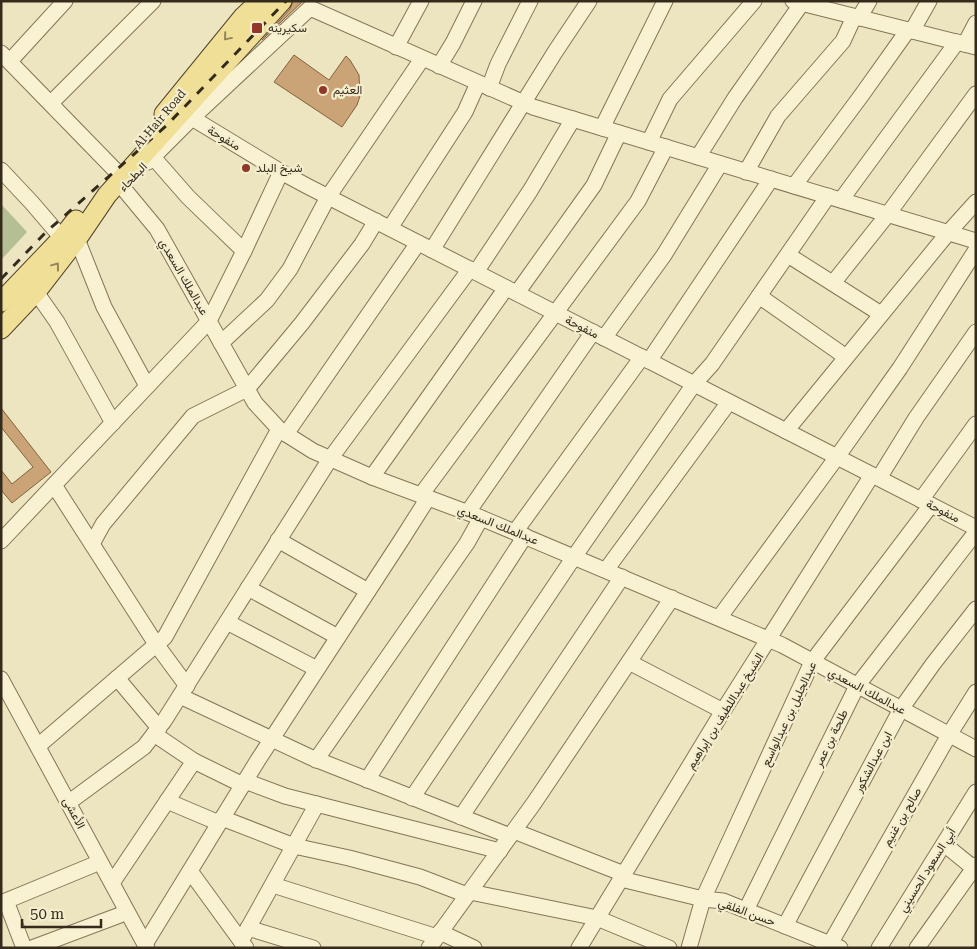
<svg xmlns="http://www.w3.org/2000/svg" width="977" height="949" font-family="'Roboto Serif',Vazirmatn,serif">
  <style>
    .cemetery { fill: #b4bf93 }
    .building { fill: #caa476; stroke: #83623e }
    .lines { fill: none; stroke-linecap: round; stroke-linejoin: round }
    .minor-casing { stroke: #857558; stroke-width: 17 }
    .major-casing { stroke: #52432c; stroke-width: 21 }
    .minor { stroke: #f8f1d2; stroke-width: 15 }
    .major { stroke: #f0e097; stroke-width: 19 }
    .rail { stroke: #342b1c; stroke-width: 3; stroke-dasharray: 9 9; stroke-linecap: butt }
    .oneway { stroke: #92865a }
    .poi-dot { fill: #923629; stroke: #f4eece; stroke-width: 2 }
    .labels { text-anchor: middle; stroke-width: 4.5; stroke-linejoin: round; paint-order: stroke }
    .poi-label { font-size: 12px; fill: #342b1c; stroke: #f4eece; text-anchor: start }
    .street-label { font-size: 12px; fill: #342b1c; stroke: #f4eece }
  </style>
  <rect width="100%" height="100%" fill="#ece5bf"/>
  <polygon class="cemetery" points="1,204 27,232 1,260"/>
  <g class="building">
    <polygon points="293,1 303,1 262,40 290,9"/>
    <polygon points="294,55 329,80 346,56 350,60 359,75 360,96 357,105 342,127 274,82"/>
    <polygon points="1,408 51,472 12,503 1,490 1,470 12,484 33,467 1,427"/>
  </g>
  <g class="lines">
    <g class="minor-casing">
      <g id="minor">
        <polyline points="793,1 976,47"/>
        <polyline points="859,18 869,1"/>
        <polyline points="912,31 929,1"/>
        <polyline points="965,44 976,23"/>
        <polyline points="396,47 421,1"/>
        <polyline points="1,53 116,171"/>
        <polyline points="10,61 65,1"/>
        <polyline points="439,66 453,43 474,1"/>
        <polyline points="489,88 498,64 530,1"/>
        <polyline points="51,103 153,1"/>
        <polyline points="192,118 281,172 307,186 976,528"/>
        <polyline points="602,128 665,1"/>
        <polyline points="649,142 670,99 754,1"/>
        <polyline points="153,157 188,197 244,251"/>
        <polyline points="698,157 735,98 802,3"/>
        <polyline points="148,162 192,118 310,8 533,107 976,241"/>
        <polyline points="1,170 32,203 62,238"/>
        <polyline points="746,172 778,116 843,41 854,17"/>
        <polyline points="794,186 861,96 908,30"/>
        <polyline points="123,188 157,229 255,403 279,429 286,434 313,451 372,477 474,515 782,645 976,749"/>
        <polyline points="841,200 957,42"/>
        <polyline points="390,228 465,112 478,83"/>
        <polyline points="82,233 77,239 104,307 147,386"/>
        <polyline points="432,250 555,52 589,1"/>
        <polyline points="788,255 881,314"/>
        <polyline points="476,272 530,191 573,119"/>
        <polyline points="833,283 888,214 976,94"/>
        <polyline points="36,292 57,322 113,423"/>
        <polyline points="517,293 594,185 619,133"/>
        <polyline points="759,296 846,357"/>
        <polyline points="604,338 664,255 720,164"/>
        <polyline points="221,343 267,300 290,269 328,197 422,59"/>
        <polyline points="649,361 771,179"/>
        <polyline points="786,431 948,233 976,202"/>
        <polyline points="286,434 418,243"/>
        <polyline points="372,477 506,288"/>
        <polyline points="879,478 916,418 976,332"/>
        <polyline points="54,485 156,644 187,686"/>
        <polyline points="421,495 638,201 666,147"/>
        <polyline points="921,500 976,424"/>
        <polyline points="468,512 593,332"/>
        <polyline points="515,532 642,357"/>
        <polyline points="278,540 368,591"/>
        <polyline points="1,541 209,321 244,251 281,172"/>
        <polyline points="92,544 103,524 193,416 247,389 302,323 362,244 376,221"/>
        <polyline points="606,570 729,402"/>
        <polyline points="248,588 338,637"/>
        <polyline points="719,618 837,457 900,368 976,250"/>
        <polyline points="227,622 317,669"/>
        <polyline points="629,662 723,711"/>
        <polyline points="117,678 159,728"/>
        <polyline points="1,679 147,948"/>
        <polyline points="180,696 310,757 510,836"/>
        <polyline points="154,734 194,761 243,785"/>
        <polyline points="38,746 165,637 279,429"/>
        <polyline points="316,760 467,543 481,518"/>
        <polyline points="367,780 525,536"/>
        <polyline points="245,781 285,796 500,851"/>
        <polyline points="412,798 574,557 694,384 712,364 828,196"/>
        <polyline points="167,801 219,823"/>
        <polyline points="68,803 144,747 164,721 330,459 470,269"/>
        <polyline points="461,817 622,577"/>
        <polyline points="222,818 294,846 349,858 420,877 467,895"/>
        <polyline points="514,831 624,874"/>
        <polyline points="944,844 976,870"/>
        <polyline points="190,871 246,948"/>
        <polyline points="621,879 703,899 723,901 840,948"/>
        <polyline points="112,883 194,761"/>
        <polyline points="273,885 437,937"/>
        <polyline points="470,892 597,918 669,948"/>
        <polyline points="6,901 24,948"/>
        <polyline points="1,903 93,865"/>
        <polyline points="746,910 857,686 976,532"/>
        <polyline points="785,926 901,709 933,664 976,609"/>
        <polyline points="248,928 313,948"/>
        <polyline points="440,932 474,948"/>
        <polyline points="241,941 317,804"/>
        <polyline points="145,944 258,760 402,539 428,498"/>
        <polyline points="830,944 949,735 976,692"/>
        <polyline points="32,948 120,915"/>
        <polyline points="429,948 534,803 672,598"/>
        <polyline points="579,948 723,711 872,475"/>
        <polyline points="689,948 703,899 812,662 931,505"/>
        <polyline points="879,948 976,792"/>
        <polyline points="917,948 976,865"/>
      </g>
    </g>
    <g class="major-casing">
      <g id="major">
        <polyline points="164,114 243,17 260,1"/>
        <polyline points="1,302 62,238 76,220"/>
        <polyline points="1,329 36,292 77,239 107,195 282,1"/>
      </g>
    </g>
    <use href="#minor" class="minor"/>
    <use href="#major" class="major"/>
    <polyline class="rail" points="1,279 45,233 167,125 286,1"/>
  </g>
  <defs><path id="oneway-chevron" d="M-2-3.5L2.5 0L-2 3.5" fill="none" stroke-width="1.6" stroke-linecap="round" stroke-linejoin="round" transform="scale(1.25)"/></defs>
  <g class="oneway">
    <use href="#oneway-chevron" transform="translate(227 37) rotate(130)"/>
    <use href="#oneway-chevron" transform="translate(56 266) rotate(-53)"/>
  </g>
  <g class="poi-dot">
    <rect x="251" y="22" width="12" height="12" rx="2.5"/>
    <circle cx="323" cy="90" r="5"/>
    <circle cx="246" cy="168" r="5"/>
  </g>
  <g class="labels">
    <g class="poi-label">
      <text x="268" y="32">سكيرينه</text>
      <text x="333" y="94">العثيم</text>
      <text x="256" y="172">شيخ البلد</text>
    </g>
    <g class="street-label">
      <text transform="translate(160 119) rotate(-50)" y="4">Al Hair Road</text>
      <text transform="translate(224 138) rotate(31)" y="4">منفوحة</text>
      <text transform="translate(133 177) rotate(-46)" y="4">البطحاء</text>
      <text transform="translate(184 277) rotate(60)" y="4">عبدالملك السعدي</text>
      <text transform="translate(582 327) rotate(27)" y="4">منفوحة</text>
      <text transform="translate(943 511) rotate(27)" y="4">منفوحة</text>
      <text transform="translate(498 525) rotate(22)" y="4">عبدالملك السعدي</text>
      <text transform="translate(867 691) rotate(28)" y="4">عبدالملك السعدي</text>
      <text transform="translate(725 711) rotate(-58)" y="4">الشيخ عبداللطيف بن إبراهيم</text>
      <text transform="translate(789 714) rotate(-65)" y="4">عبدالجليل بن عبدالواسع</text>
      <text transform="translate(831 738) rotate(-64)" y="4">طلحة بن عمر</text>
      <text transform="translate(873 762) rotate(-62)" y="4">ابن عبدالشكور</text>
      <text transform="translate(74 813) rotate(62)" y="4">الأعشى</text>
      <text transform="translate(902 817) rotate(-60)" y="4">صالح بن غنيم</text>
      <text transform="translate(927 870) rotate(-58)" y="4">أبي السعود الحسيني</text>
      <text transform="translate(747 912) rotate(20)" y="4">حسن الفلقي</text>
    </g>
  </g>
  <rect width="977" height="949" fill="none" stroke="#342b1c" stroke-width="5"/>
  <path d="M22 919v8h79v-8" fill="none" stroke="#342b1c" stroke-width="2.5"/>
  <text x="30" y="919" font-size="15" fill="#342b1c" stroke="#f4eece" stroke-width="4" paint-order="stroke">50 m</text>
</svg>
